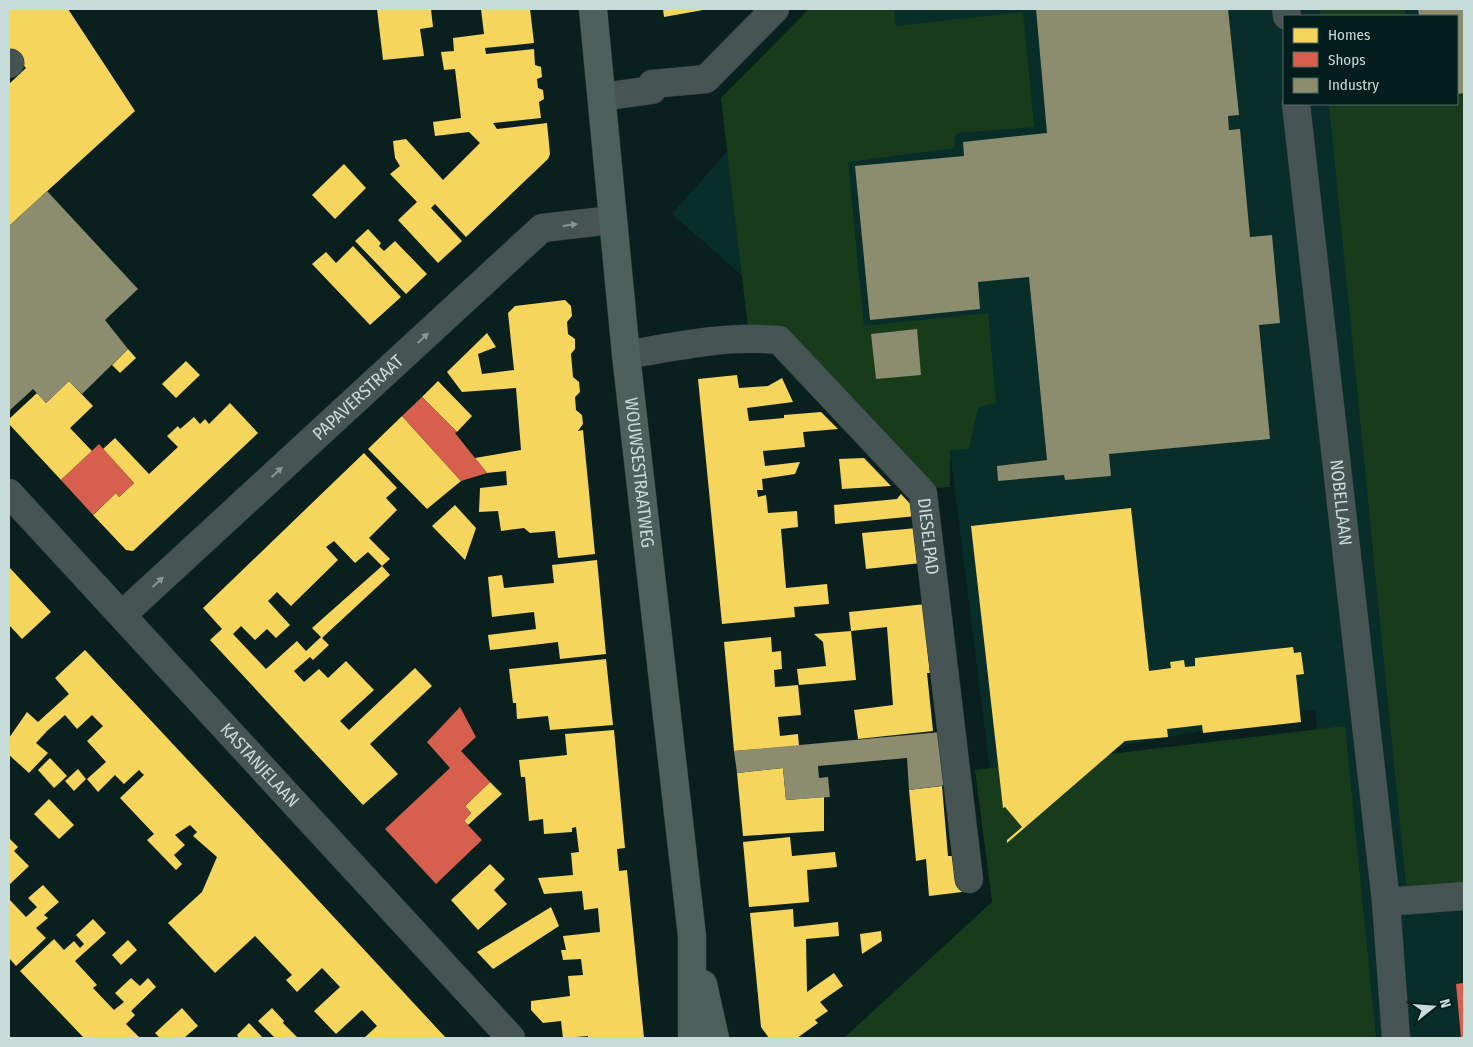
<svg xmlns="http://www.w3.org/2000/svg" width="1473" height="1047" font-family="'Fira Sans Condensed',sans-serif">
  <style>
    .built { fill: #092d29; fill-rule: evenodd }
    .green { fill: #183c1b }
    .homes { fill: #f6d55c }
    .shops { fill: #d6604d }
    .industry { fill: #8c8c6e }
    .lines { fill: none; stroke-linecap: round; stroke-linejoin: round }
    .minor-casing { stroke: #2a3836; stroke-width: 29 }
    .major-casing { stroke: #2a3836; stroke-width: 29 }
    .minor { stroke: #465453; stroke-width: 28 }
    .major { stroke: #4e605c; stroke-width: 28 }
    .oneway { fill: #869896 }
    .labels { text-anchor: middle; stroke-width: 5; stroke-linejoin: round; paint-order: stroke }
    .street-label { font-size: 18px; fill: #c7dbd8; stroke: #021d1b }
  </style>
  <rect width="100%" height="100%" fill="#0a201e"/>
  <path class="built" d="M852,9h612v1029h-113l-36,-329 -325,62 -39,-312 -279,-245zM1284,16h173v88h-173z"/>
  <g class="green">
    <polygon points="809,9 894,9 896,26 1023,12 1034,127 956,133 954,148 848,162 864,326 988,313 996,403 978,407 969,449 950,450 950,487 930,488 785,326 748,328 721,98"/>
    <rect x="1320" y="9" width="85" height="7"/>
    <polygon points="1464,79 1464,889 1407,895 1329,104 1457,104 1457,80"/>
    <polygon points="1345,726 1376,1038 844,1038 992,902 975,770"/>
  </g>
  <g class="homes">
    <polygon points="9,9 68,9 135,111 9,226 9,84 26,68 9,49"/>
    <polygon points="377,9 431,9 433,27 420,29 424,56 383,60"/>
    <polygon points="481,9 530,9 534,43 485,48 486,54 534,49 535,65 541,67 542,77 537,79 538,88 543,90 544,99 539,102 541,118 493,123 497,129 547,123 550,154 548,159 466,237 435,204 431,208 462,241 438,263 398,220 417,202 390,174 400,166 395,158 393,141 406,139 443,180 480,143 469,132 435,136 433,122 461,118 455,69 444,70 441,52 454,51 453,38 484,34"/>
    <polygon points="663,9 703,9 703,10 664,17"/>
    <polygon points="344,164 366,188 335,219 312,195"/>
    <polygon points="368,229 381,243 379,246 384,251 395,241 427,274 406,294 355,241"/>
    <polygon points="353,246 401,297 370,325 312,264 326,252 336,263"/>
    <polygon points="565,300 571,306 572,316 567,322 568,334 575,339 575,349 571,354 573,377 579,382 580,392 575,397 576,410 582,415 583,424 578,431 583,430 595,554 558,558 555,531 530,533 524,528 501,531 498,511 479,512 480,488 507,485 506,471 487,473 475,458 521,450 516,388 462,392 447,372 487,333 496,347 478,354 482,374 514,370 508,313 515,306"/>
    <polygon points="128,349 136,358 120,373 112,365"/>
    <polygon points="186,361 200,375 176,398 162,384"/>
    <polygon points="737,375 739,388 768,386 782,378 793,402 747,408 749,421 784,418 784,415 821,412 838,429 803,432 805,447 763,451 765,466 800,462 795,474 762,479 763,490 757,490 758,497 766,495 768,513 797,511 798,527 781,529 786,588 827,584 829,604 794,607 795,617 722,624 698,379"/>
    <polygon points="69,381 93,406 70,428 92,451 61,480 9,424 9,419 37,393 46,403"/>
    <polygon points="438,381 472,416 457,432 422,397"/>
    <polygon points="230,403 258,433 133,551 126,550 93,515 116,493 119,497 134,483 103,449 115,438 149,474 178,447 167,436 178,426 180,429 194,417 200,424 205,419 209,424"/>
    <polygon points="402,416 461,481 427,509 368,449"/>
    <polygon points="364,453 397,488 386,498 397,510 369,538 390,559 382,566 368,552 355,563 334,541 326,547 338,560 291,606 277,592 268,601 290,625 276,638 267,629 255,640 241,626 233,634 266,669 297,641 306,651 321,637 312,628 382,566 390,575 322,638 329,645 313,660 310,657 294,671 304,682 319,669 328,678 346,661 374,690 340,721 349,730 415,668 432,686 370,744 398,774 363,805 210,640 222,629 203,608"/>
    <polygon points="864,458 891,486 842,489 839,459"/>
    <polygon points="901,494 916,510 916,516 835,524 834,505 897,499"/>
    <polygon points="455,505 476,528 465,560 432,526"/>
    <polygon points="1131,508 1149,671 1171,668 1170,662 1184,660 1185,667 1195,666 1195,658 1293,647 1294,653 1301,652 1304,674 1296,675 1301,722 1203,733 1202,725 1167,729 1168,737 1125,741 1007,843 1007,840 1022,827 1005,807 1003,808 971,526"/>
    <polygon points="917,528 921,563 866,569 862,533"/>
    <polygon points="597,560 606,654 560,659 558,642 490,650 488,635 536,629 534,612 492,617 488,577 502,575 504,588 554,583 552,565"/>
    <polygon points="9,567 51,612 22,639 9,625"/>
    <polygon points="926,604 928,623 925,624 930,673 927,673 933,731 858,739 854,710 893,705 887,627 851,631 856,680 799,685 797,669 826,666 823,642 814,634 851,631 849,612"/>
    <polygon points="771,637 772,652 781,651 782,669 774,670 775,687 798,685 801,715 778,717 780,736 798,734 799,746 734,751 724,642"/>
    <polygon points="85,650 242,818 446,1038 364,1038 377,1026 362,1010 336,1034 314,1011 340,987 322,968 297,992 286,980 292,975 255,936 215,973 168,923 202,892 217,857 193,836 197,832 190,825 175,835 185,845 174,855 182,864 176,870 147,840 154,834 120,798 144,775 139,770 124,784 115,775 98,792 87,779 106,762 87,741 103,726 92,715 77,729 65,715 47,731 36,743 48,753 29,773 9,755 9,738 27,712 38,722 69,694 55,678"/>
    <polygon points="606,659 613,725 550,730 548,716 517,719 516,703 513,703 509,669"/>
    <polygon points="614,730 625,848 617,849 619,871 627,870 644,1038 588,1038 588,1036 563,1038 561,1021 543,1023 531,1010 531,1001 570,996 568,976 583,975 581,959 563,960 561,950 566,950 563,936 600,932 598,908 584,910 582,891 544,894 538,878 573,875 571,853 579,852 576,827 572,828 572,832 544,834 543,819 529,821 525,777 521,777 519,760 567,755 565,734"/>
    <polygon points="50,758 67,776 54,788 38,770"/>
    <polygon points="783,768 786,800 824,797 824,831 743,836 737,773"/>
    <polygon points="78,769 86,779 74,791 65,781"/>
    <polygon points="490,782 502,794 468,825 464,821 471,813 465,806"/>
    <polygon points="942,786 948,856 954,856 962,892 929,896 926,859 916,861 909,790"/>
    <polygon points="49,799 74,825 59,839 34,814"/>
    <polygon points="790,837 792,856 835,852 837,867 807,870 809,902 749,907 743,842"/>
    <polygon points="9,838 18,847 14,851 29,866 9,885"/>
    <polygon points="490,864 505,879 494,890 507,904 478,930 451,900"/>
    <polygon points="43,885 59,902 44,915 48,918 36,928 46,938 16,966 9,958 9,899 26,917 37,907 28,898"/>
    <polygon points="551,907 559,926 493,969 477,952"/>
    <polygon points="793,909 794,927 838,922 839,936 806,939 807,992 834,973 843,986 820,1002 828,1011 815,1020 818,1023 797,1038 769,1038 761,1027 750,913"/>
    <polygon points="93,919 106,933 75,961 97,985 93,988 114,1010 124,1002 115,993 131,978 140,986 148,978 156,987 131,1011 135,1015 126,1024 140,1038 84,1038 20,971 54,939 64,950 74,941 80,948 84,944 76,935"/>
    <polygon points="881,931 882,941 862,954 860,934"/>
    <polygon points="128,940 137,950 121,965 112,955"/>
    <polygon points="182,1008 198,1026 184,1038 160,1038 155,1033"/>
    <polygon points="272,1008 284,1021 283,1023 298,1038 275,1038 258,1021"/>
    <polygon points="249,1023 263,1038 239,1038 237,1035"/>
  </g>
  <g class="shops">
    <polygon points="422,397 457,432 455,433 487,473 461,481 402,416"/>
    <polygon points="99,444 134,483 119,497 116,493 93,515 61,480"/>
    <polygon points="460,707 476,737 461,751 490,782 465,806 471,813 464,821 482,840 436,884 385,829 450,768 427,742"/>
    <polygon points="1464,983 1464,1038 1461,1038 1456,984"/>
  </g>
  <g class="industry">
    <polygon points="1036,9 1228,9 1239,115 1228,116 1229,130 1240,129 1250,237 1272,235 1280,323 1259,325 1270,439 1109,454 1111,476 1065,480 1064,475 998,481 997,466 1047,460 1029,277 978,282 980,309 870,320 855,166 964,156 963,142 1047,133"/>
    <polygon points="1418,9 1464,9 1464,93 1457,94 1457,16 1419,16"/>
    <polygon points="47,191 138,289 105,320 128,349 82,394 69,381 46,403 33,389 9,411 9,226"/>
    <polygon points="917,329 921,375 876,379 871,334"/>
    <polygon points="941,732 947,785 909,790 907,758 818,766 819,778 828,777 830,797 786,800 783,768 737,773 734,751"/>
  </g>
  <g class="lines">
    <g class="minor-casing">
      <g id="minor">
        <polyline points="1286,9 1287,16"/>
        <polyline points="9,64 10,63"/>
        <polyline points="652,84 706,79 775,9"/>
        <polyline points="602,97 652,90"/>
        <path id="s1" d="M1296,104l90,798 10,136"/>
        <path id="s2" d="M626,355c51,-9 102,-20 153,-15l144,153 46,386"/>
        <path id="s3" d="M9,493l502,545"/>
        <path id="s4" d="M122,615l420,-387 70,-8"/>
        <polyline points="1386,902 1464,896"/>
      </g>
    </g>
    <g class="major-casing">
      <g id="major">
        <path id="s5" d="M593,9l33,346 66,581v102"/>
        <polyline points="703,984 715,1038"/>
      </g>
    </g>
    <use href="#minor" class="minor"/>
    <use href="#major" class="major"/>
  </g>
  <defs><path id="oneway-solid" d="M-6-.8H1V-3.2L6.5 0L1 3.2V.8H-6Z" transform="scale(1.25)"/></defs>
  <g class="oneway">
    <use href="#oneway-solid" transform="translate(570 225) rotate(-7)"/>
    <use href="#oneway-solid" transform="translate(423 338) rotate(-43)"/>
    <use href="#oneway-solid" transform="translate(277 472) rotate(-43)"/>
    <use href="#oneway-solid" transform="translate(158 582) rotate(-43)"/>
  </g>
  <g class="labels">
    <g class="street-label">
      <text dy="6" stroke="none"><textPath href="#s4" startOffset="321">PAPAVERSTRAAT</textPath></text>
      <text dy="6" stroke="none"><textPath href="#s5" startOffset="466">WOUWSESTRAATWEG</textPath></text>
      <text dy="6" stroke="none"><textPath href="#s1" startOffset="401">NOBELLAAN</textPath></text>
      <text dy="6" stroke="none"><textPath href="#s2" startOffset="408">DIESELPAD</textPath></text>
      <text dy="6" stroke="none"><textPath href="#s3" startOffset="370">KASTANJELAAN</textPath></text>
    </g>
  </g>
  <rect width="1473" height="1047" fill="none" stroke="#c7dbd8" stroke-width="20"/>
  <rect x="1283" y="15" width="175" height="90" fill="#021d1b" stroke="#516967"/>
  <rect x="1293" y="28" width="25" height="15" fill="#f6d55c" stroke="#516967"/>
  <text x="1328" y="40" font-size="15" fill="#c7dbd8">Homes</text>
  <rect x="1293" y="52" width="25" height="15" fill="#d6604d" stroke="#516967"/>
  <text x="1328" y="65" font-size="15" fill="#c7dbd8">Shops</text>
  <rect x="1293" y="78" width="25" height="15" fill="#8c8c6e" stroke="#516967"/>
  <text x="1328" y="90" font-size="15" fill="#c7dbd8">Industry</text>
  <g transform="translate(1433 1007) rotate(73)" stroke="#021d1b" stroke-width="4" paint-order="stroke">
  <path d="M0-4L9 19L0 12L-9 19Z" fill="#c7dbd8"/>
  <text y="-8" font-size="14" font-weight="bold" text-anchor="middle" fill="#c7dbd8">N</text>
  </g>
</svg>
